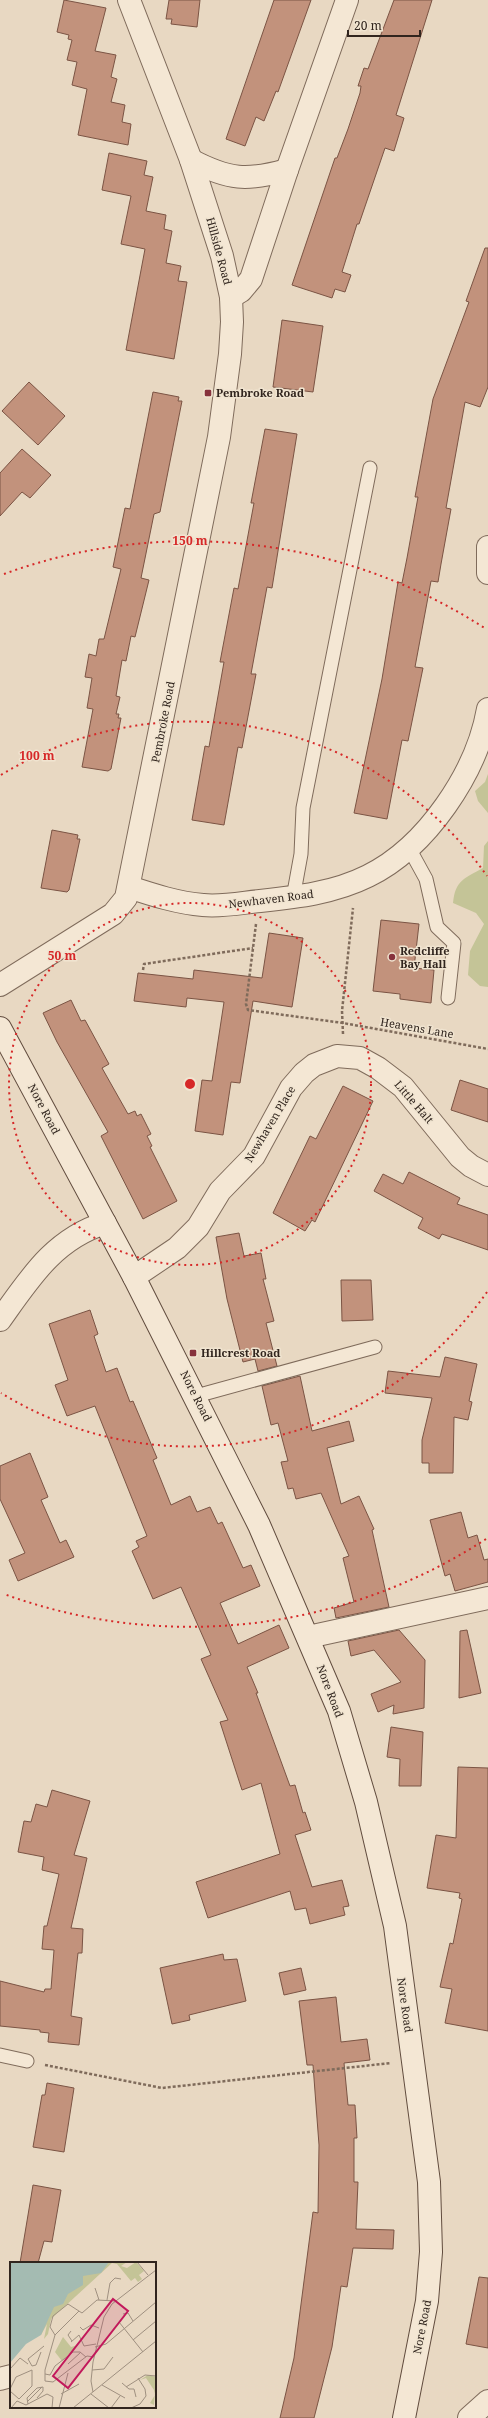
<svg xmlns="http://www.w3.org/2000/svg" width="488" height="2418" font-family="'Noto Serif',serif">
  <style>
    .green { fill: #c4c497 }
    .building { fill: #c2927c; stroke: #7b5444 }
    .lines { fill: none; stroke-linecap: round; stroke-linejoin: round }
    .lane-casing { stroke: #7f6b5b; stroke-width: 15 }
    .street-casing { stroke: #7f6b5b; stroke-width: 24 }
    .secondary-casing { stroke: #614c3e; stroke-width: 24 }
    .path { stroke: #7f6b5b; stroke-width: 2.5; stroke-dasharray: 3 2; stroke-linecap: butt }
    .lane { stroke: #f4e7d4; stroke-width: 13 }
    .street { stroke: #f4e7d4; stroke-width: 22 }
    .secondary { stroke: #f4e7d4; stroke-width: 22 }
    .ring { fill: none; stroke: #d62828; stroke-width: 2; stroke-dasharray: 2 4 }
    .poi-dot { fill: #87323c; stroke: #f0e4d0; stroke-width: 1.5 }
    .labels { text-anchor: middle; stroke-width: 3; stroke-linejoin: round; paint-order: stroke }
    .street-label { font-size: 11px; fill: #31251e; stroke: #f0e4d0 }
    .poi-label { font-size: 11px; font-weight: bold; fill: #31251e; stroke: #f0e4d0; text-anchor: start }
    .inset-road { fill: none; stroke: #9f9080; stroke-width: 1 }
    .view { fill: #c2185b; fill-opacity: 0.15; stroke: #c2185b; stroke-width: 2 }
    .inset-edge { fill: none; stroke: #31251e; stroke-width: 2 }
    .centre { fill: #d62828; stroke: #f0e4d0; stroke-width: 2 }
    .ring-label { font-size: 12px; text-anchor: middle; font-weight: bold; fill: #d62828; stroke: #f0e4d0; stroke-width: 3; stroke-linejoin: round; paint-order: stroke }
  </style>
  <rect width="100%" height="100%" fill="#e8d8c2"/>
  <g class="green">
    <polygon points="488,774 488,813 478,801 475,791 485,782"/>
    <path d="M488,841v146l-8,-1 -12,-11 2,-24 14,-27 -8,-11 -23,-10c2,-23 12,-25 30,-35l1,-22z"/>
  </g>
  <g class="building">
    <polygon points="64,0 106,8 95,51 116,55 111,77 117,79 111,102 125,105 122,122 131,124 128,145 78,135 87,89 72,85 77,62 67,60 72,40 68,39 69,35 57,32"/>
    <polygon points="169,0 200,0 197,27 171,24 172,19 166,19"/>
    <polygon points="274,0 311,0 278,92 276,91 264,121 256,117 245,146 226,139"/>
    <polygon points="394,0 432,0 396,115 404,118 394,151 385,148 359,224 357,224 342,272 351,275 345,292 335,289 332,298 292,285 335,158 337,158 348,129 360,93 361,86 358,86 364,68 368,69"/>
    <polygon points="109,153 147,161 144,175 153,177 146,211 166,215 164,229 172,231 166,263 181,266 178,281 187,282 174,359 126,350 145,249 121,244 131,196 102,190"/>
    <polygon points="485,248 488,248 488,387 480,407 465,402 446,508 451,509 441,564 438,582 431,581 415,667 423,668 408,741 402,740 387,819 354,813 382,679 398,582 402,583 407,558 418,497 415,497 433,399 469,302 466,301"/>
    <polygon points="282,320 323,326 313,392 273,387"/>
    <polygon points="29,382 65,416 38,445 2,411"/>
    <polygon points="153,392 179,397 178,401 182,401 160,512 154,514 141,578 149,580 135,637 131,636 126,661 122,660 116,696 120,697 116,714 119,714 118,718 121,718 111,769 108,771 82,767 93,709 87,708 92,678 85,677 89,654 96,656 99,639 104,639 121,569 113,567 125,508 130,509"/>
    <polygon points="265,429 297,434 272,588 267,587 251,674 256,674 242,748 238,747 224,825 192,820 205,746 209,747 224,662 220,662 234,588 238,589 254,503 251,503"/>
    <polygon points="22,449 51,475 30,498 22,492 0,516 0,473"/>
    <polygon points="52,830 78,835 77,839 80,839 69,890 67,892 41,888"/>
    <polygon points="381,920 419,924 414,968 434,970 431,1003 400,999 400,994 373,991"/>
    <polygon points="269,933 303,938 292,1007 253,1001 240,1083 231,1082 223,1135 195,1131 202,1080 212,1081 224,1002 187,998 186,1007 134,1001 138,973 193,979 194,970 262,978"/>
    <polygon points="71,1000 81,1021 85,1020 109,1064 102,1068 128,1114 135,1111 137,1116 141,1114 151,1134 147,1136 152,1146 150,1147 177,1201 143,1219 101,1136 108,1132 57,1042 43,1013"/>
    <polygon points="460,1080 488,1089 488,1122 451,1110"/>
    <polygon points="343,1086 373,1101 315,1222 312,1220 305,1231 273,1213 310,1136 316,1139"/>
    <polygon points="409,1172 460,1198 457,1204 488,1215 488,1250 442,1234 439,1239 418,1228 423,1218 374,1191 383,1174 403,1184"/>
    <polygon points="239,1233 244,1256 261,1253 266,1279 263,1279 274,1321 266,1323 277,1366 258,1371 255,1359 243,1362 227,1299 216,1237"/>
    <polygon points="341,1280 371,1280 373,1320 342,1321"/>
    <polygon points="90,1310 98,1334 94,1336 106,1372 117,1368 130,1402 133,1401 157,1458 153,1460 171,1505 190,1496 197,1512 210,1507 218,1524 222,1522 243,1568 251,1565 260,1586 220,1603 238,1644 279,1625 289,1648 247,1667 258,1693 256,1693 290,1786 295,1785 303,1813 305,1812 311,1830 295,1835 312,1887 342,1880 349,1906 343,1907 345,1915 310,1924 306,1908 295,1910 290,1891 208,1918 196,1882 280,1854 261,1783 242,1790 220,1722 228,1720 201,1659 211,1655 181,1587 153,1599 132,1551 139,1547 136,1541 147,1536 95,1406 67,1416 55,1385 68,1380 49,1324"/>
    <polygon points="445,1357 477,1364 469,1401 472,1402 468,1420 454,1417 453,1473 429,1473 429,1463 422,1463 422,1440 432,1398 385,1393 388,1371 440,1377"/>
    <polygon points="300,1376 312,1431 349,1421 354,1441 327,1448 341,1504 359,1496 374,1529 372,1530 389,1607 336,1618 334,1608 354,1602 343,1558 349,1556 321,1493 296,1499 293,1488 288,1489 281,1462 288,1461 278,1423 271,1425 262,1386"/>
    <polygon points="30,1453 48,1497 41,1500 60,1543 66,1540 74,1557 18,1581 9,1560 25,1553 0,1499 0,1466"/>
    <polygon points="461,1512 468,1538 477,1535 484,1560 488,1559 488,1582 455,1591 450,1574 445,1576 430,1520"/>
    <polygon points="399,1630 425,1660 424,1708 393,1714 394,1705 378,1712 371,1694 401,1682 374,1650 351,1656 348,1641"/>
    <polygon points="467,1630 481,1693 459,1698 460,1631"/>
    <polygon points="391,1727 423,1732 421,1786 399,1786 400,1759 387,1757"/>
    <polygon points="458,1767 488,1768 488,2031 445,2023 452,1989 440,1987 450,1943 453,1944 462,1899 459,1898 460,1893 427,1888 436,1835 456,1838"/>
    <polygon points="52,1790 90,1801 74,1855 87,1858 71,1928 83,1929 82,1953 78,1953 71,2016 82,2018 79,2045 48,2042 49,2033 40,2032 40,2030 0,2026 0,1981 44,1992 45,1989 51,1989 54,1950 42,1949 44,1926 47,1926 59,1874 42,1870 44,1857 18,1852 24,1821 31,1822 36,1804 47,1807"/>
    <polygon points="223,1954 224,1960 237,1959 246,2001 189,2015 190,2020 172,2024 160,1968"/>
    <polygon points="301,1968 306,1990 284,1995 279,1973"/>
    <polygon points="336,1997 341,2042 367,2039 370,2060 344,2063 348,2105 355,2105 357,2138 354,2138 354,2182 358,2182 356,2229 394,2230 393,2249 353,2248 347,2287 341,2286 332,2347 314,2418 280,2418 294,2358 313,2212 318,2213 319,2145 313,2065 307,2065 299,2001"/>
    <polygon points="47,2083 74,2088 64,2152 33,2147 42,2095 45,2095"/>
    <polygon points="33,2185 61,2190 52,2242 44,2241 38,2263 20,2263"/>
    <polygon points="479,2277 488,2278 488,2348 466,2344"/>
  </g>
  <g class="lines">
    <g class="lane-casing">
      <g id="lane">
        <polyline points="409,848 426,879 437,927 454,943 448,998"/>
        <polyline points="293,898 301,854 303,808 370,468"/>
        <polyline points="196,1396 375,1347"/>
        <polyline points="0,2055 27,2061"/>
      </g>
    </g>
    <g class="street-casing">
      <g id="street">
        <path d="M191,160c38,20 56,21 96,10"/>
        <polyline points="231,297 241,291 251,279 287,170 347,0"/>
        <polyline points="488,547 488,573"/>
        <path d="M129,887c24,8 49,16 74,18 18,2 38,-2 57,-4 37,-4 74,-8 108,-25 59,-29 109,-104 120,-167"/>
        <polyline points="0,985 113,914 126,898 219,437 230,354 232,322 231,297 222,256 191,160 129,0"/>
        <polyline points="134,1277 177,1248 198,1227 220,1191 254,1156 291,1088 304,1073 314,1065 337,1056 360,1058 378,1068 403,1087 460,1157 471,1166 488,1175"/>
        <path d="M0,1320c30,-42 54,-81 105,-97"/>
        <polyline points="308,1637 488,1598"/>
        <polyline points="0,2379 11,2376"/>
        <polyline points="469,2418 488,2401"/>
      </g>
    </g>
    <g class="secondary-casing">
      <polyline id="secondary" points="0,1028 134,1277 259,1525 339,1711 366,1802 395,1926 429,2182 431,2252 427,2301 404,2418"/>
    </g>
    <g class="path">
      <polyline points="256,924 246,1004 248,1010 343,1023 488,1049"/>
      <polyline points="143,970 144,964 253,948"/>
      <polyline points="343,1034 342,1011 353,908"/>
      <polyline points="45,2065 162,2088 391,2063"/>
    </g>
    <use href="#lane" class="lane"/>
    <use href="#street" class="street"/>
    <use href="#secondary" class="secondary"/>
  </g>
  <g class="ring">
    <circle cx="190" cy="1084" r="181"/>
    <path d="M487 1292A362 362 0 0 1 1 1393M1 775A362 362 0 0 1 487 876"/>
    <path d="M486 1539A543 543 0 0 1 4 1594M4 574A543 543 0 0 1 486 629"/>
  </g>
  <g class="poi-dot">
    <rect x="204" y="389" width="8" height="8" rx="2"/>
    <circle cx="392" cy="957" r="4"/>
    <rect x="189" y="1349" width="8" height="8" rx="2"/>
  </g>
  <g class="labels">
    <g class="street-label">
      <text transform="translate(219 251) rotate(75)" y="4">Hillside Road</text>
      <text transform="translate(163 722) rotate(-79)" y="4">Pembroke Road</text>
      <text transform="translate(271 899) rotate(-7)" y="4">Newhaven Road</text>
      <text transform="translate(417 1028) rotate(10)" y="4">Heavens Lane</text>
      <text transform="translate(414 1102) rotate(49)" y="4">Little Halt</text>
      <text transform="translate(44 1109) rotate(62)" y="4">Nore Road</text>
      <text transform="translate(270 1124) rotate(-59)" y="4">Newhaven Place</text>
      <text transform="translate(196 1396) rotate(63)" y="4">Nore Road</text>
      <text transform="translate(330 1691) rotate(69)" y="4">Nore Road</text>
      <text transform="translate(405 2005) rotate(82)" y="4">Nore Road</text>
      <text transform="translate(422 2327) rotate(-79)" y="4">Nore Road</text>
    </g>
    <g class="poi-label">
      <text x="216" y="397">Pembroke Road</text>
      <text x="400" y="955">Redcliffe<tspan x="400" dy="13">Bay Hall</tspan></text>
      <text x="201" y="1357">Hillcrest Road</text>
    </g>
  </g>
  <g transform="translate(10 2262)">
    <rect width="146" height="146" fill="#e8d8c2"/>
    <path d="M60,0h57l-6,4 6,2 9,-6 8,9 -5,4 3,4 -4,3 -3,-4 -4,3 -14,-17 -5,-1 -61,56 -3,15 -4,5 3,-15 -6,11 -7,-7zM53,75l8,10 7,-2 -16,16 -7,-9zM138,113l8,2 -2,28 -4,-2 5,-8 -1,-5 -8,-12 -6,2z" fill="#c4c497"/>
    <path d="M0,0h99l-8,11 -18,3v9l-15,9 -5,10 -9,3 -13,28 -15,9 -16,19z" fill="#a4bbb2"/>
    <path class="inset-road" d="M127,0l11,13M85,26l4,12M97,38l3,-17 5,-5 6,1M113,52l5,-1 5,8M109,60l24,30M70,65l3,3 8,-5 8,3M61,69l-3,4 4,6M45,73l24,-24M123,78l23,-19M61,80l8,-7 5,11 12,-2M85,85l11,-3 50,-42M31,90l-5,13 -4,1 -4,-7 16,-13M84,95l-7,-1 -34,26 -8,-1v-11l10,-35 -5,-8 3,-11 15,-12 14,9 15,-13 19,1M58,102l13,-12M0,107l10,-11 8,6M82,108l12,-1 9,-12M35,112l5,1 5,-9 18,-14h7l6,5M112,121l7,6h5l2,8M92,123l23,13M116,125l19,-12 11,1M0,127l6,-12 16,-7v16l-13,13M0,129l9,8M83,130l-2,-11 2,-19 11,-45 8,-13 44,-34M51,132l18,-10M81,132l18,14M17,140l15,-15M18,142l-1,-6 10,-10 6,-1v4l-6,7M1,146l6,-7 9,4 21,-11 6,3 -1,11M49,146l9,-35M63,146l83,-67M101,146l9,-12M121,146l9,-4 6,-8 -1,-7 -7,-11"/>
    <path class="view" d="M103,37l15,12 -60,77 -15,-12z"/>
    <rect width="146" height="146" class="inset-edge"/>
  </g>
  <circle cx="190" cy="1084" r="6" class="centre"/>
  <g class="ring-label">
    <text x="190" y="545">150 m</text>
    <text x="37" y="760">100 m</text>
    <text x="62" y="960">50 m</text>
  </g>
  <path d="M348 30v6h72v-6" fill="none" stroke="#31251e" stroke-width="2"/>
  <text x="354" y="30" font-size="12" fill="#31251e" stroke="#f0e4d0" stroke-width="3" paint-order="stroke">20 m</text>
</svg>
